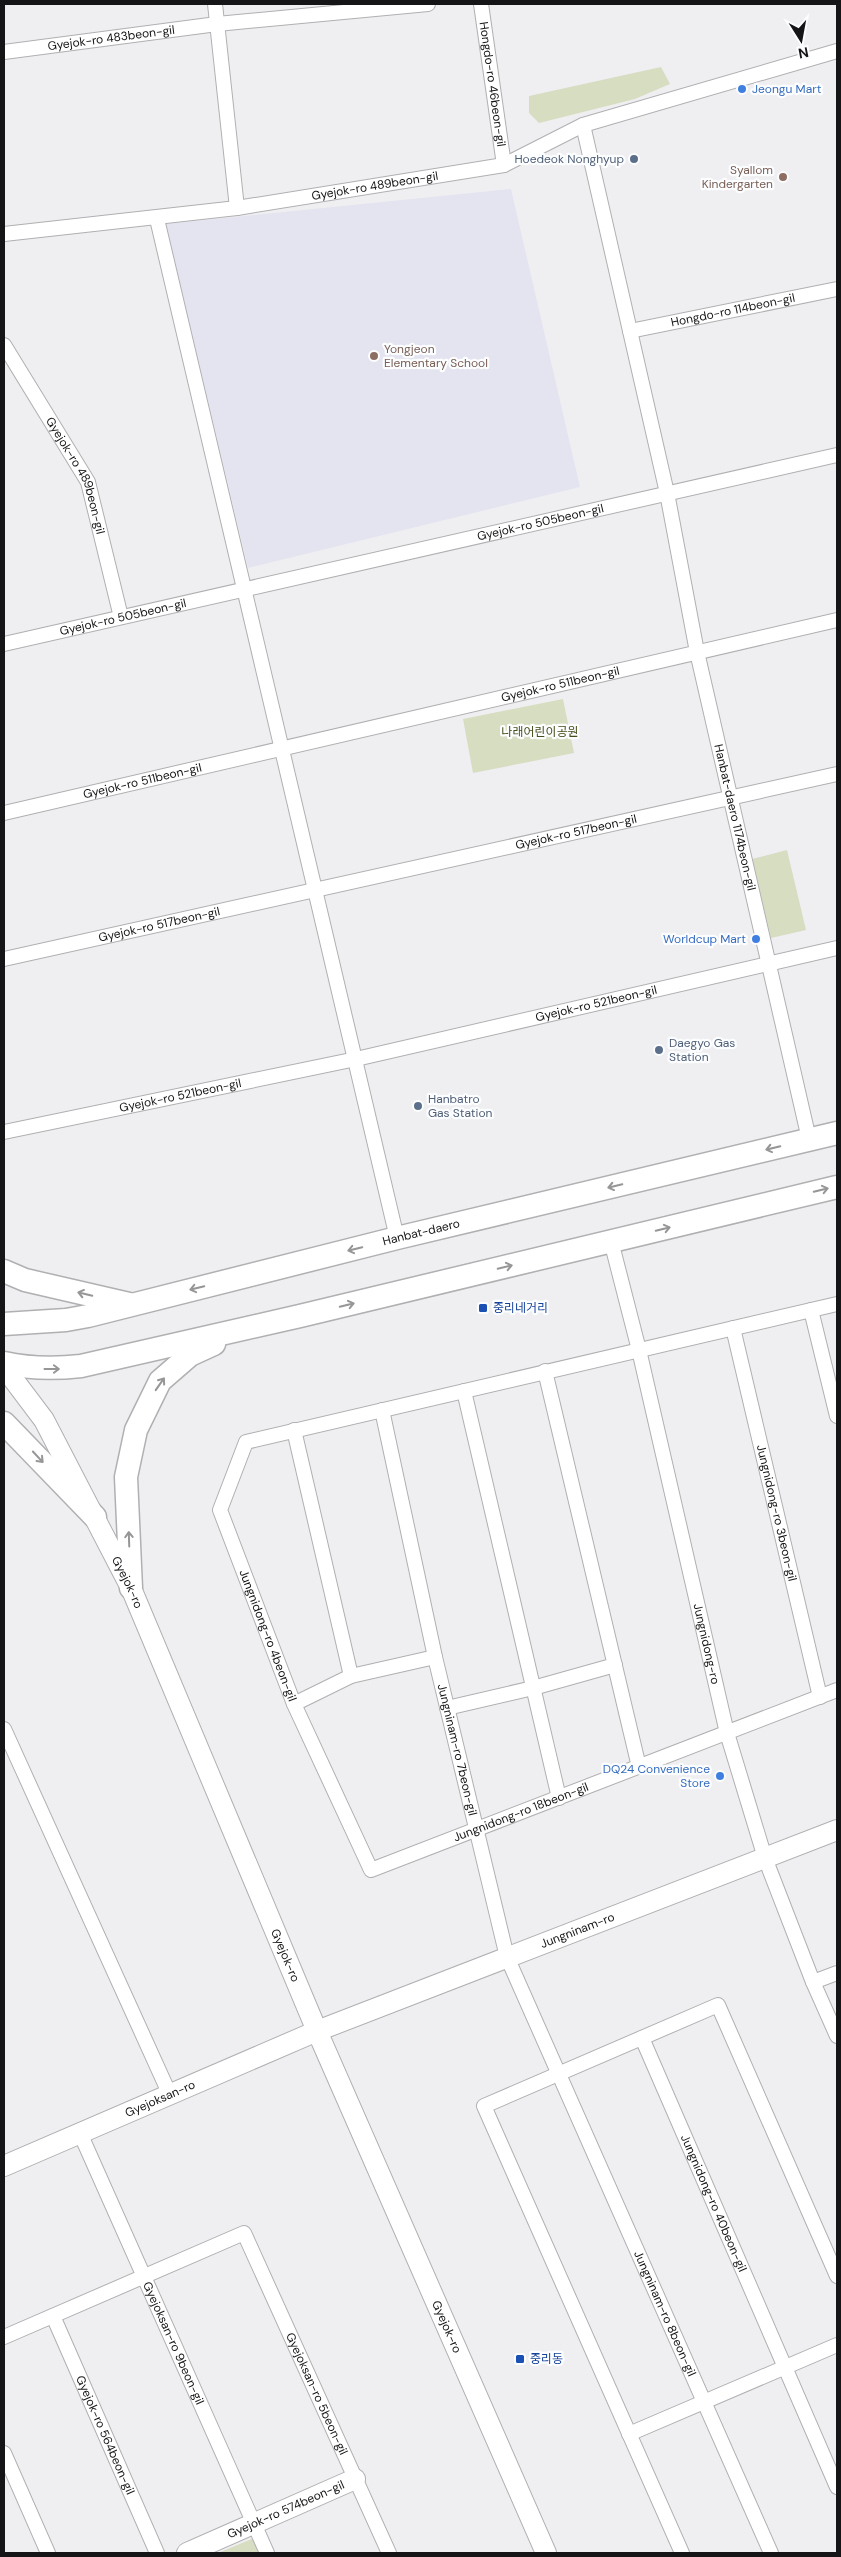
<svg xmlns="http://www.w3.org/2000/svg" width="841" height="2557" font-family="'DM Sans','Noto Sans KR',sans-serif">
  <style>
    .built { fill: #e3e4ef }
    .green { fill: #d7ddc1 }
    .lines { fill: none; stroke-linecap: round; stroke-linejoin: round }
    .street-casing { stroke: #b0b0b3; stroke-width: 16 }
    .secondary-casing { stroke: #b0b0b3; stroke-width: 22 }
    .primary-casing { stroke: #b0b0b3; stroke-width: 25 }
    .street { stroke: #fff; stroke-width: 14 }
    .secondary { stroke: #fff; stroke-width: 20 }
    .primary { stroke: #fff; stroke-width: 22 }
    .oneway { stroke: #969697 }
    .shop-dot { fill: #3f7fe0; stroke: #fcfdff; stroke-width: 2 }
    .service-dot { fill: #5c6f8a; stroke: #fcfdff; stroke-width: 2 }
    .education-dot { fill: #8d6e63; stroke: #fcfdff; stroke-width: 2 }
    .transit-dot { fill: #1a4fb4; stroke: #fcfdff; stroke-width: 2 }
    .labels { text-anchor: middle; stroke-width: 4.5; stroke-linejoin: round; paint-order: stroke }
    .street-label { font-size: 12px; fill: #151517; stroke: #fcfdff }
    .shop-label { font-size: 12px; fill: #366cbe; stroke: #fcfdff; text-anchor: end }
    .service-label { font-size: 12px; fill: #4e5e75; stroke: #fcfdff; text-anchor: start }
    .education-label { font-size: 12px; fill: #785e54; stroke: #fcfdff; text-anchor: end }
    .park-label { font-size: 12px; fill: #474e1b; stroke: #fcfdff }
    .transit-label { font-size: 12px; fill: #164399; stroke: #fcfdff; text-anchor: start }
  </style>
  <rect width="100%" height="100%" fill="#efeff2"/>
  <polygon class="built" points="511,189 580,487 248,568 166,224"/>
  <g class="green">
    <polygon points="661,67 670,84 635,99 539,123 529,113 529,96"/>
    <polygon points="563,699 574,753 473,773 463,719"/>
    <polygon points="787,850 806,930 771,938 752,859"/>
    <polygon points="254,2538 260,2553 218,2553"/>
  </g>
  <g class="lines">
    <g class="street-casing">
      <g id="street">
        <polyline points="215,4 237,208"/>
        <path id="s1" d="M481,4l23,161"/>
        <path id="s2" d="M4,52l213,-28 211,-20"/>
        <path id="s3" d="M583,125l84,368 30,159 112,487"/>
        <polyline points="157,219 397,1238"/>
        <path id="s4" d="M4,234l233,-26 267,-43 79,-40 254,-74"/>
        <path id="s5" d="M630,331l207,-42"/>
        <path id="s6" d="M4,345l84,137 33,135"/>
        <path id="s7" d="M4,644l833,-189"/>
        <path id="s8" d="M4,813l833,-193"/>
        <path id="s9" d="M4,959l833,-185"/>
        <path id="s10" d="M4,1132l352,-73 481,-111"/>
        <path id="s11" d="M611,1241l28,109 88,383 38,125 48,124 24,54"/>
        <path id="s12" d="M837,1304l-591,138 -26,68 74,194 77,166 466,-180"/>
        <polyline points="811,1310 837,1416"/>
        <path id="s13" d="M733,1328l87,369"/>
        <polyline points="545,1371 639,1767"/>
        <polyline points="464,1391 559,1798"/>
        <path id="s14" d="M382,1410l53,247 72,300 264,596"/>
        <polyline points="294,1430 351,1676"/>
        <polyline points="294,1704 351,1676 435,1657"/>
        <polyline points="447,1708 533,1688 615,1665"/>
        <polyline points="4,1729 170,2095"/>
        <polyline points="813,1982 837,1973"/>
        <path id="s15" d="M642,2038l195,449"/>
        <path id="s16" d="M80,2133l187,420"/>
        <path id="s17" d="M53,2316l104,237"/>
        <path id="s18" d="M4,2337l240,-104 145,320"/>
        <polyline points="629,2434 837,2345"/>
        <polyline points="4,2453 48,2553"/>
        <polyline points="682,2553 484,2106 718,2005 837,2276"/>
      </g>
    </g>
    <g class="secondary-casing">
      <g id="secondary">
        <path id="s19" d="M4,1367l40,53 87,168 186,443 229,522"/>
        <path id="s20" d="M4,2166l313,-135 520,-201"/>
        <path id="s21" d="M187,2553l168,-74"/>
      </g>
    </g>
    <g class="primary-casing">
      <g id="primary">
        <polyline points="4,1271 25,1280 129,1304"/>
        <path id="s22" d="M4,1324l62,-4 22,-4 309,-78 440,-105"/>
        <path d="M4,1363c27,6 50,6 77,3l219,-50 537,-129"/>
        <polyline points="4,1423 95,1517"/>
        <polyline points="131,1588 126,1477 136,1430 160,1381 190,1355 214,1344"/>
      </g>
    </g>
    <use href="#street" class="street"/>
    <use href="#secondary" class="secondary"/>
    <use href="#primary" class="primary"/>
  </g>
  <defs><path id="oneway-shaft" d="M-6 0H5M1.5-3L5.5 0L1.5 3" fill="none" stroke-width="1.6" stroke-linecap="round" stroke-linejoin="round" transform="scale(1.25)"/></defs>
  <g class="oneway">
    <use href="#oneway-shaft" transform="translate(773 1148) rotate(167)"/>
    <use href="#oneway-shaft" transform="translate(615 1186) rotate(167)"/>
    <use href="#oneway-shaft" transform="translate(821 1190) rotate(-14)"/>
    <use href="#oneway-shaft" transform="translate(663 1229) rotate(-14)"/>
    <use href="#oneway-shaft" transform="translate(355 1249) rotate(166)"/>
    <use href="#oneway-shaft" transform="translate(505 1267) rotate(-14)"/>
    <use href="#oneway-shaft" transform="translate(197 1288) rotate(166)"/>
    <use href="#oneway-shaft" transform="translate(85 1294) rotate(-167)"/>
    <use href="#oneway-shaft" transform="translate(347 1305) rotate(-14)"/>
    <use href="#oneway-shaft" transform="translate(52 1369)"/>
    <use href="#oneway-shaft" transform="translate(160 1384) rotate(-55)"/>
    <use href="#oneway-shaft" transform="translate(38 1457) rotate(47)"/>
    <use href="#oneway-shaft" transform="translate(129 1539) rotate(-92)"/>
  </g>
  <g class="shop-dot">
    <circle cx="742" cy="89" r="5"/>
    <circle cx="756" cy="939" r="5"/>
    <circle cx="720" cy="1776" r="5"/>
  </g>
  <g class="service-dot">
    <circle cx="634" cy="159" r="5"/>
    <circle cx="659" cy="1050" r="5"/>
    <circle cx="418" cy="1106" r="5"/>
  </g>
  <g class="education-dot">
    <circle cx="783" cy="177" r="5"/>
    <circle cx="374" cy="356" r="5"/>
  </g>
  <g class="transit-dot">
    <rect x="478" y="1303" width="10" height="10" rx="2.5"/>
    <rect x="515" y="2354" width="10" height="10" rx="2.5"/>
  </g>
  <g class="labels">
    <g class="street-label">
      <text dy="4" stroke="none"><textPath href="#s2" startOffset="108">Gyejok-ro 483beon-gil</textPath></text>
      <text dy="4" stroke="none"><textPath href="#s1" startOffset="81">Hongdo-ro 46beon-gil</textPath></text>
      <text dy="4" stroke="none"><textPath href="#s4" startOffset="374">Gyejok-ro 489beon-gil</textPath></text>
      <text dy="4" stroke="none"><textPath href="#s5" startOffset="105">Hongdo-ro 114beon-gil</textPath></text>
      <text dy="4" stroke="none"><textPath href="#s6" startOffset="150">Gyejok-ro 489beon-gil</textPath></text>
      <text dy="4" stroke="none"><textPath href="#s7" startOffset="550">Gyejok-ro 505beon-gil</textPath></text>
      <text dy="4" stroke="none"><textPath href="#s7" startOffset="122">Gyejok-ro 505beon-gil</textPath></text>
      <text dy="4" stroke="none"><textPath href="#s8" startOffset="571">Gyejok-ro 511beon-gil</textPath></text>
      <text dy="4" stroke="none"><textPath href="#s8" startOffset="142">Gyejok-ro 511beon-gil</textPath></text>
      <text dy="4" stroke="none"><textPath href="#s3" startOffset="709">Hanbat-daero 1174beon-gil</textPath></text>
      <text dy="4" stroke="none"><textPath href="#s9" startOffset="586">Gyejok-ro 517beon-gil</textPath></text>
      <text dy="4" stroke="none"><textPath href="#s9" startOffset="159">Gyejok-ro 517beon-gil</textPath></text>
      <text dy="4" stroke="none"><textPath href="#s10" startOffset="606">Gyejok-ro 521beon-gil</textPath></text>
      <text dy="4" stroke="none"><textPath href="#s10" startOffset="180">Gyejok-ro 521beon-gil</textPath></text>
      <text dy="4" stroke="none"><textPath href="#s22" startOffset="428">Hanbat-daero</textPath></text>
      <text dy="4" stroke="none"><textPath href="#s13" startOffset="190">Jungnidong-ro 3beon-gil</textPath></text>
      <text dy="4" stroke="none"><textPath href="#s19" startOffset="249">Gyejok-ro</textPath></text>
      <text dy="4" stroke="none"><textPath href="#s12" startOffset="814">Jungnidong-ro 4beon-gil</textPath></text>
      <text dy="4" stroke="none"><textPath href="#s11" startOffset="414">Jungnidong-ro</textPath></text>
      <text dy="4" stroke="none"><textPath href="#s14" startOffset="348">Jungninam-ro 7beon-gil</textPath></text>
      <text dy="4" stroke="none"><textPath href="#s12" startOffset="1231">Jungnidong-ro 18beon-gil</textPath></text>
      <text dy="4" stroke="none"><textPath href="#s20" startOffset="620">Jungninam-ro</textPath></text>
      <text dy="4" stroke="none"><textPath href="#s19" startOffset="654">Gyejok-ro</textPath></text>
      <text dy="4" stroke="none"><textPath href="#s20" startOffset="170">Gyejoksan-ro</textPath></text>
      <text dy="4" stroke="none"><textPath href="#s15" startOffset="180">Jungnidong-ro 40beon-gil</textPath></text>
      <text dy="4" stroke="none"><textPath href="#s14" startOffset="951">Jungninam-ro 8beon-gil</textPath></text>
      <text dy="4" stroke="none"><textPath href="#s19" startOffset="1059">Gyejok-ro</textPath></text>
      <text dy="4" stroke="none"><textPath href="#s16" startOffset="230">Gyejoksan-ro 9beon-gil</textPath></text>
      <text dy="4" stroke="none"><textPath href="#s18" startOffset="438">Gyejoksan-ro 5beon-gil</textPath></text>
      <text dy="4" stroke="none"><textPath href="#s17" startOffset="130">Gyejok-ro 564beon-gil</textPath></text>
      <text dy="4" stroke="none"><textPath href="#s21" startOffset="108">Gyejok-ro 574beon-gil</textPath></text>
    </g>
    <g class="shop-label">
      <text x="752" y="93" text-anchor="start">Jeongu Mart</text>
      <text x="746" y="943">Worldcup Mart</text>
      <text x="710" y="1773">DQ24 Convenience<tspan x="710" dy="14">Store</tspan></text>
    </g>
    <g class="service-label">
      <text x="624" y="163" text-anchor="end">Hoedeok Nonghyup</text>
      <text x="669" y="1047">Daegyo Gas<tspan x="669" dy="14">Station</tspan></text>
      <text x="428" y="1103">Hanbatro<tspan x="428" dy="14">Gas Station</tspan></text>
    </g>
    <g class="education-label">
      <text x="773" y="174">Syallom<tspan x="773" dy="14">Kindergarten</tspan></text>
      <text x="384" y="353" text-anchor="start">Yongjeon<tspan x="384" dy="14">Elementary School</tspan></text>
    </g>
    <g class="park-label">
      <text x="540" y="736">나래어린이공원</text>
    </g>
    <g class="transit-label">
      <text x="493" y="1312">중리네거리</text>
      <text x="530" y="2363">중리동</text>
    </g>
  </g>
  <rect width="841" height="2557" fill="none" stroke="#151517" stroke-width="10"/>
  <g transform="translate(801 40) rotate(169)" stroke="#fcfdff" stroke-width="4" paint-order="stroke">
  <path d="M0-4L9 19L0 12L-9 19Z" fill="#151517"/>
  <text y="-8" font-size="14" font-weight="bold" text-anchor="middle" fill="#151517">N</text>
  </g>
</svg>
